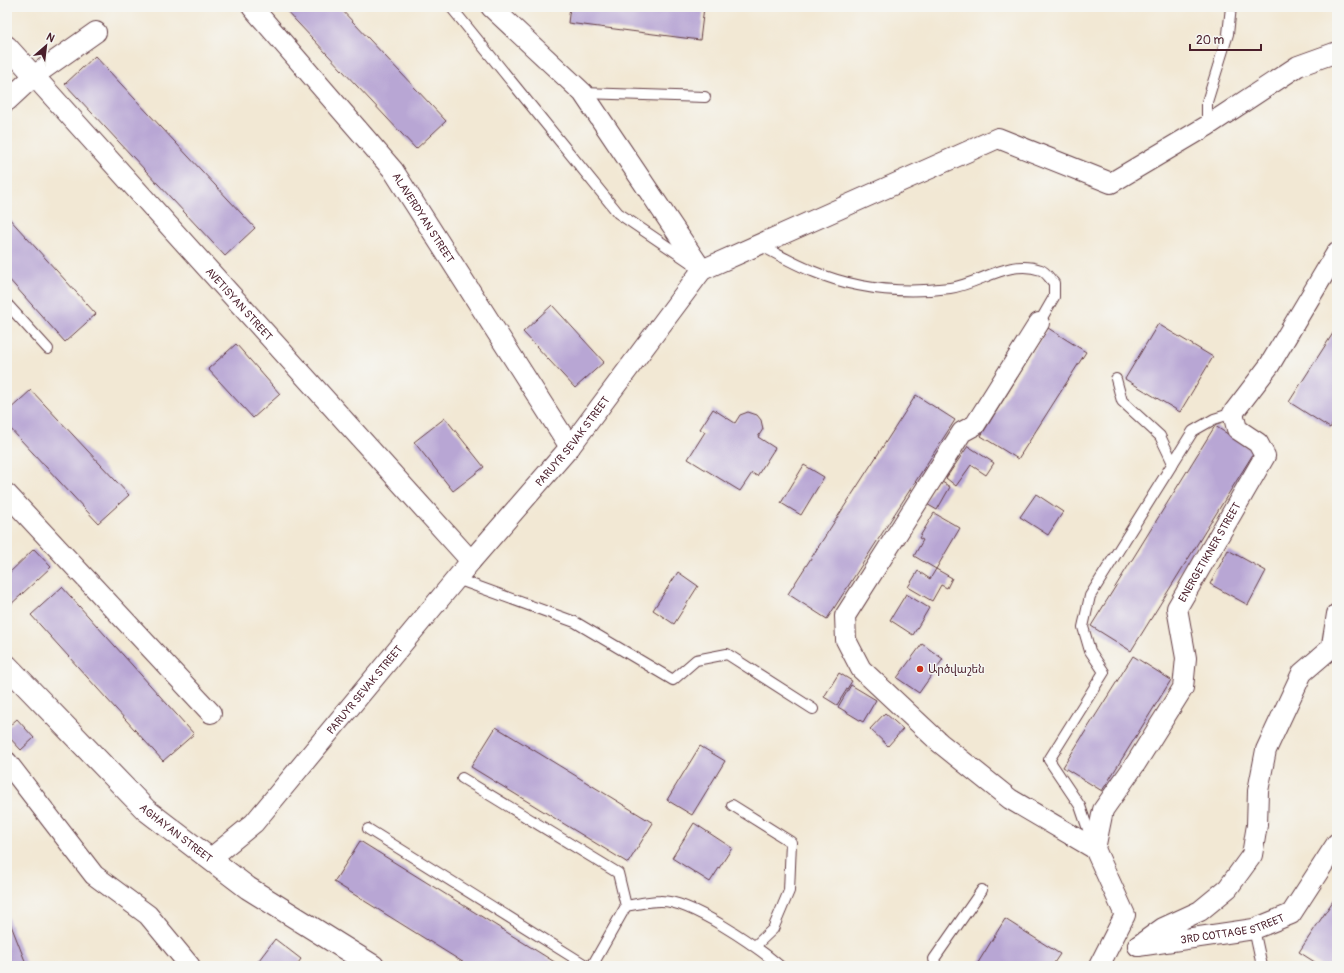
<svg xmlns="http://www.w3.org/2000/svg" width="1344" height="973" font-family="Pangolin,'Noto Sans Armenian',sans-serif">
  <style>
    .building { fill: #b8a6d4 }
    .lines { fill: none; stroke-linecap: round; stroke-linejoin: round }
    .lane-casing { stroke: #633d44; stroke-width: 12 }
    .street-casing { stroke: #633d44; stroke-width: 22 }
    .secondary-casing { stroke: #633d44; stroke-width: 24 }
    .lane { stroke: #fff; stroke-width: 10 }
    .street { stroke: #fff; stroke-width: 20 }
    .secondary { stroke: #fff; stroke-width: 22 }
    .poi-dot { fill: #c8321e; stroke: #f6f6f2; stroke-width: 1.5 }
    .labels { text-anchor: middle; stroke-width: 3; stroke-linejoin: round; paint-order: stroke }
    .street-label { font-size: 11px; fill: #4a1f2b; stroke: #f6f6f2 }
    .poi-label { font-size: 11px; fill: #4a1f2b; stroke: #f6f6f2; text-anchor: start }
  </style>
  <rect width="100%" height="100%" fill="#f6f6f2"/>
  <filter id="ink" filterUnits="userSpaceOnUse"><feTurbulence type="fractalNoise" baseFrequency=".025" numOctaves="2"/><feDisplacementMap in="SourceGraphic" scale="8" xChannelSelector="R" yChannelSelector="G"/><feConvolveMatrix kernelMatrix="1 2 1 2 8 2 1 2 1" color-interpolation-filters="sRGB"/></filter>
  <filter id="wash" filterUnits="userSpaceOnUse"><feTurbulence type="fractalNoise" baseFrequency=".012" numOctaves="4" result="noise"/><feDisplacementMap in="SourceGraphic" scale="16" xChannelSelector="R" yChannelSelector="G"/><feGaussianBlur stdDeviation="0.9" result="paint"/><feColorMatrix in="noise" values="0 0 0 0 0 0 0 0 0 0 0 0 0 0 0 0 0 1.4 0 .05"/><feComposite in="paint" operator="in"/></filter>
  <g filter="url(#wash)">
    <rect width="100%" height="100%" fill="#f2e8d4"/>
    <g id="blocks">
      <g class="building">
        <polygon points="283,7 339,7 446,121 416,149"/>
        <polygon points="570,7 704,7 700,40 568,23"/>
        <polygon points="95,56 255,228 225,256 65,84"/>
        <polygon points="7,216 96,314 65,342 7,277"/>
        <polygon points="552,305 604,362 575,388 523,332"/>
        <polygon points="1158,324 1213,357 1180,412 1125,379"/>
        <polygon points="1337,327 1337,417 1330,428 1289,402"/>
        <polygon points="1048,328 1086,352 1018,459 981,436"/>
        <polygon points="236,344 280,394 253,418 208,369"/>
        <polygon points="31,390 129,495 98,523 7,425 7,412"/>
        <polygon points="916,395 955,420 827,619 788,594"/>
        <polygon points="713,409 735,423 740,415 748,412 757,415 761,420 763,429 758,437 775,448 757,476 752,473 740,491 688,459 705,432 700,429"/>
        <polygon points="445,418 484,467 453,491 414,442"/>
        <polygon points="1215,426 1255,451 1131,651 1091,626"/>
        <polygon points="968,446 994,463 986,475 971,465 956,486 946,478"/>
        <polygon points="804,465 824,477 801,515 781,503"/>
        <polygon points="939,480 950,487 937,510 925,503"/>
        <polygon points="1036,494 1063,512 1048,535 1020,517"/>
        <polygon points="934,513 960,528 936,569 914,556 923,540 919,538"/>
        <polygon points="34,549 51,567 7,608 7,575"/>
        <polygon points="1228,550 1266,571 1248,605 1210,584"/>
        <polygon points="936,569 952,578 947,588 941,585 932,601 908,587 918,571 930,579"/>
        <polygon points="678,572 698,586 674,624 653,610"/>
        <polygon points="62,587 194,734 163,761 31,615"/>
        <polygon points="906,594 929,608 913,635 890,620"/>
        <polygon points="922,644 943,659 919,693 897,678"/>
        <polygon points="1133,656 1171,680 1102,791 1063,767"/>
        <polygon points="839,673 852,681 837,705 824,697"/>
        <polygon points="851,685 876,700 863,722 838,707"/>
        <polygon points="885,713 903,729 888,746 870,729"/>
        <polygon points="17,719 34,738 21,750 7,735 7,728"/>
        <polygon points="496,727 653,823 628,863 471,767"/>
        <polygon points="700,746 725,761 692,815 667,800"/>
        <polygon points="694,823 732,848 710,882 672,858"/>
        <polygon points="360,841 561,966 469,966 334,882"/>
        <polygon points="1337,895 1337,966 1321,966 1299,952"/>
        <polygon points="7,915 27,966 7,966"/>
        <polygon points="1005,919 1060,954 1052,966 976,966"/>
        <polygon points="275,939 301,959 296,966 258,966 256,964"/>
      </g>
    </g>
  </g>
  <g filter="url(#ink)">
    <use href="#blocks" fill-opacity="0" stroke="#633d44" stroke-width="1"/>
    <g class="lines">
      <g class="lane-casing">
        <g id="lane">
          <polyline points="451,7 618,213 690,262"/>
          <polyline points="583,93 705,97"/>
          <polyline points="1207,126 1207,102 1228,34 1231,7"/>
          <path d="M760,245c17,9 34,19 52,26 43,18 91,23 138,17 30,-4 59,-30 91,-18 5,2 9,9 13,13v14l-15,26"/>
          <polyline points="7,304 48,349"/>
          <polyline points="1116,379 1122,401 1160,436 1173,463"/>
          <polyline points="457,579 575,622 673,680 696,660 727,654 813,709"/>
          <polyline points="462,778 618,873 626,906 592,966"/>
          <polyline points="732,805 791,842 789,891 773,929 755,946"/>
          <polyline points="368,829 587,966"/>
          <polyline points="1093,844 1080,806 1049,760 1104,672 1090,651 1083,627 1090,596 1193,431 1214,419 1233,413"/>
          <path d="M626,906c11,-2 23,-5 34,-5 31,-1 96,45 120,65"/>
          <polyline points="1254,929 1262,966"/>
          <polyline points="936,966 934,959 982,890"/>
        </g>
      </g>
      <g class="street-casing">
        <g id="street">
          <path id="s1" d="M252,7l141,163 177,277"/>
          <path id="s2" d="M7,46l464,515"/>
          <polyline points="7,101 35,75 96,32"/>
          <polyline points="702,270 998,138 1111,183 1207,126 1298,66 1337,52"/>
          <polyline points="1039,323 975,425 962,432 845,616 846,640 861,669 940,743 1010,799 1095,849"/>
          <polyline points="7,494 211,713"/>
          <polyline points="1332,645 1337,614"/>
          <polyline points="7,762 94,875 148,915 190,966"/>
          <path id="s3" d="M210,859l44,-36 217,-262 99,-114 132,-177 -119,-177 -92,-86"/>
          <polyline points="1138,946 1163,928 1200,911 1228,888 1252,855 1257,825 1258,791 1266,750 1302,673 1337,643"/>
          <path id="s4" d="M1138,946l116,-17 37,-15 46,-71"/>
          <path id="s5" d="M1099,966l26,-51 -30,-66 8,-39 33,-47 47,-75 3,-30 -9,-50 88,-152 -7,-13 -21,-14 -4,-16 36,-47 68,-114"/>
        </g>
      </g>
      <g class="secondary-casing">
        <g id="secondary">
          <path id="s6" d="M7,666l139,144 102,78 125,78"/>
        </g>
      </g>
      <use href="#lane" class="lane"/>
      <use href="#street" class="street"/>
      <use href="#secondary" class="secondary"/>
    </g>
  </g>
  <circle class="poi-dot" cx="920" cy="669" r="4"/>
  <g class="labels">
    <g class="street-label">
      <text dy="4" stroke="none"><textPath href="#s1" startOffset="272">ALAVERDYAN STREET</textPath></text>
      <text dy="4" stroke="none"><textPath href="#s2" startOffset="347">AVETISYAN STREET</textPath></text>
      <text dy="4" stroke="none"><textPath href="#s3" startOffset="554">PARUYR SEVAK STREET</textPath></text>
      <text dy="4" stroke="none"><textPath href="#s5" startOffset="461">ENERGETIKNER STREET</textPath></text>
      <text dy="4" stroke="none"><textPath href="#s3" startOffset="230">PARUYR SEVAK STREET</textPath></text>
      <text dy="4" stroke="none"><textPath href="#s6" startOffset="238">AGHAYAN STREET</textPath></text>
      <text dy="4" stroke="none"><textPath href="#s4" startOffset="96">3RD COTTAGE STREET</textPath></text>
    </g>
    <g class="poi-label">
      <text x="928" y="673">Արծվաշեն</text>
    </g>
  </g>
  <rect width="1344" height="973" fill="none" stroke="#f6f6f2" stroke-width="24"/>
  <g transform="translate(46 46) rotate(28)" stroke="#f6f6f2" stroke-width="3" paint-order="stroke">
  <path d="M0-3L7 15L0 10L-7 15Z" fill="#4a1f2b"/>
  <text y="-6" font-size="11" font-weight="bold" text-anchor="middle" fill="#4a1f2b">N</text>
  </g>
  <path d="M1190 44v6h71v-6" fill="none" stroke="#4a1f2b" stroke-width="2"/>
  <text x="1196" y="44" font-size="12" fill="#4a1f2b" stroke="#f6f6f2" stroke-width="3" paint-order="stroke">20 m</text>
</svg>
